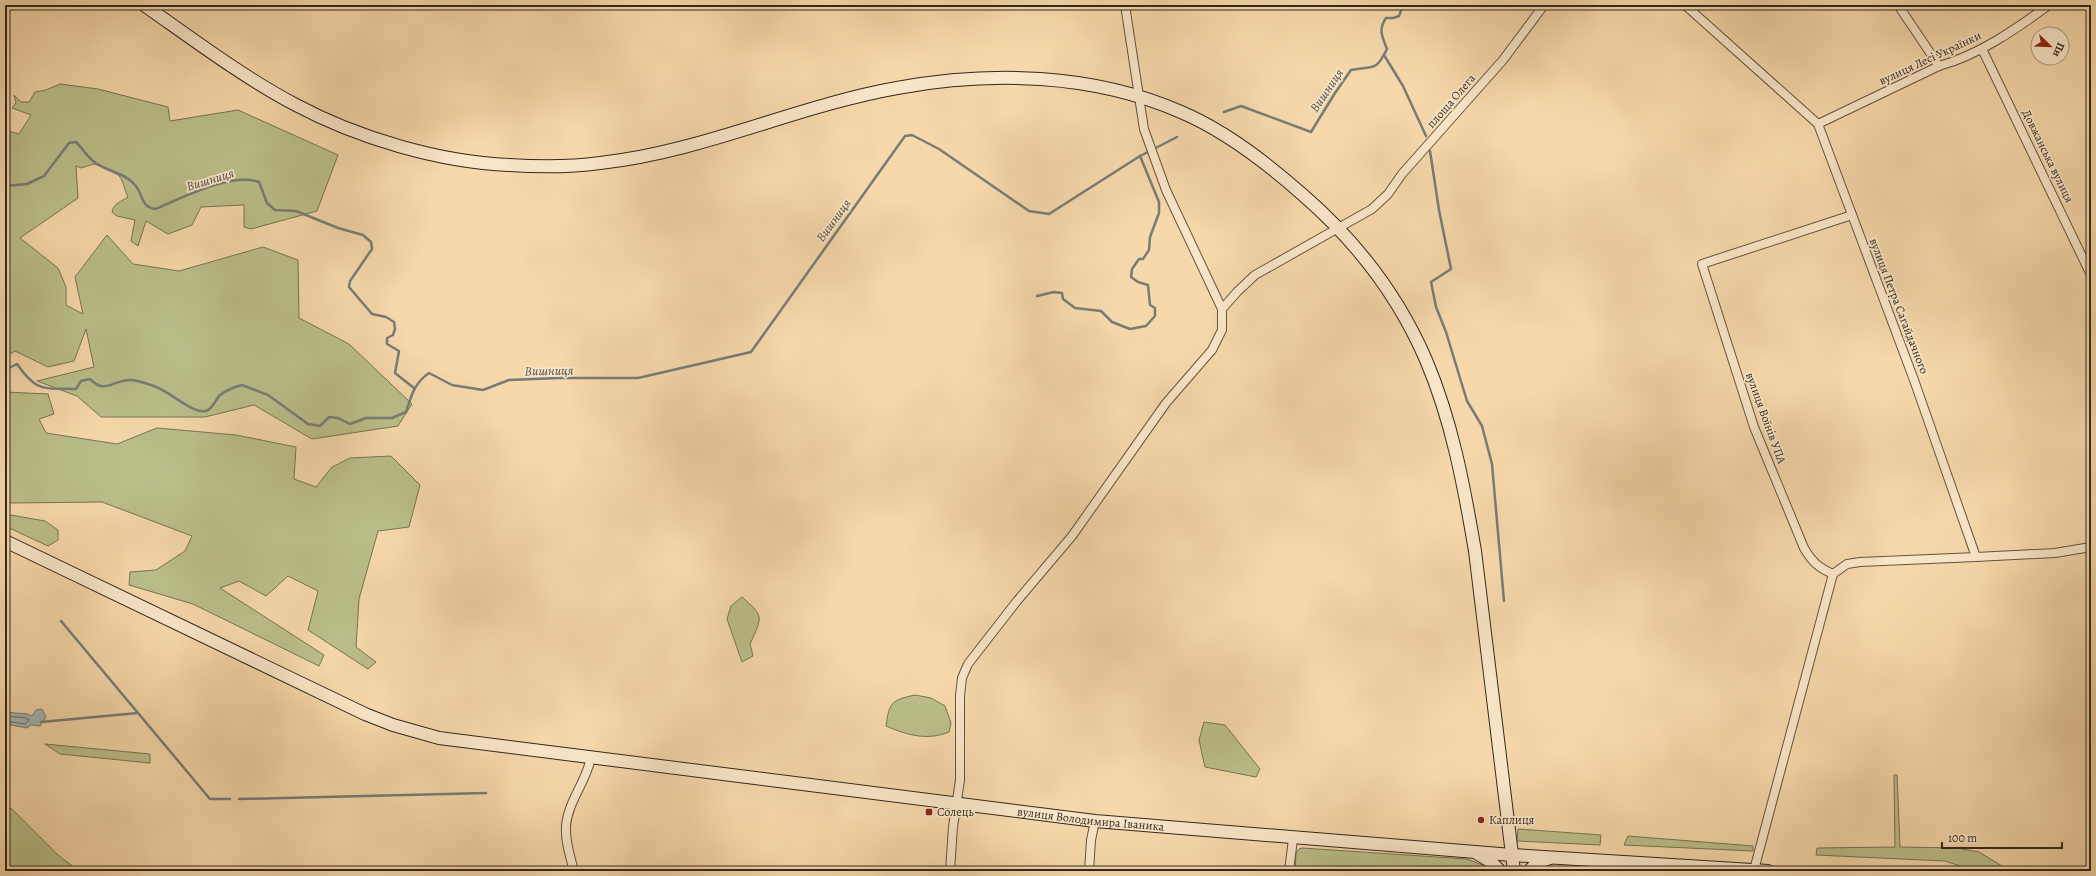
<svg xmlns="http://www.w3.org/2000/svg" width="2096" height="876" font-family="Alegreya,serif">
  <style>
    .green { fill: #bbbf8a; stroke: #767454 }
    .water { fill: #a3b6b5; stroke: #767d79 }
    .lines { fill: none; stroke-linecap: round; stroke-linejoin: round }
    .shore { stroke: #6a6f6a; stroke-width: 1 }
    .stream { stroke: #767d79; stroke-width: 2.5 }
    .street-casing { stroke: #635441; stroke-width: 10 }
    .secondary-casing { stroke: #32281e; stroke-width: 14 }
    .street { stroke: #f9e6c8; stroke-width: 8 }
    .secondary { stroke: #f9e6c8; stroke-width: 12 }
    .poi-dot { fill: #8f2418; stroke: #f9e6c8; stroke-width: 1.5 }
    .labels { text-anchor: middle; stroke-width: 3.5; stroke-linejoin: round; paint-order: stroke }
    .street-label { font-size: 12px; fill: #32281e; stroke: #f9e6c8 }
    .poi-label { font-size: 12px; fill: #32281e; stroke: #f9e6c8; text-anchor: start }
    .water-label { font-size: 13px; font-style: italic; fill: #4e4c44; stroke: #f9e6c8 }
  </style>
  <rect width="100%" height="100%" fill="#f6d8aa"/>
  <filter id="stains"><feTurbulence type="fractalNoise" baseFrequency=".005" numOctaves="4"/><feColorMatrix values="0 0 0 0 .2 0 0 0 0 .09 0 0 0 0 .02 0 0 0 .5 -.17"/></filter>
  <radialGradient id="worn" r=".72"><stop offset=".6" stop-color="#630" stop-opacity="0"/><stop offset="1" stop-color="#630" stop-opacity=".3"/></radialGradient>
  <g class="green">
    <path d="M60,84l38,5 70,18 2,14 68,-11 100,45 -21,56 -66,18 -7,-2v-22l-43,2 -9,18 -24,9 -22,-13 -8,25 -7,-5 4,-21 -18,-4 -5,-4c1,-8 10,-11 16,-15 -3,-6 -5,-16 -8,-20 -5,-7 -18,-10 -26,-13l-13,4 -5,-2 2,32 -58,40 38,30 8,19v18l17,9 -8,-37 32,-42 26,29 46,7 84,-24 35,13 1,58 50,26 63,60 -14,22 -86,13 -58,-34 -49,12h-104l-24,-21 -40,-15 57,-14 -8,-38 -12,32 -26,6 -33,-16 -10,6v-227l14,4 12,-19 -19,-7 4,-5 -2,-8 7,7h8l6,-10 11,-2z"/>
    <polygon points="5,392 48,394 54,414 39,419 46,433 117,444 157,428 236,435 296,447 294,479 316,487 332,467 350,458 391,456 420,485 409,527 378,531 359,599 356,647 376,662 368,669 308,630 318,591 288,576 266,596 239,581 220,588 324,655 319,666 193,604 129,585 130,572 156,570 185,551 192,536 102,502 10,503 5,501"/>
    <polygon points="5,514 45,521 58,530 58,540 48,546 5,526"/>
    <path d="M742,597c23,20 20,20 8,47l3,12 -11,6 -15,-43 4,-13z"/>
    <path d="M915,695l16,3 14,8 6,17 -2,9c-22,9 -42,3 -63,-6 3,-24 6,-26 29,-31z"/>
    <polygon points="1204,722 1225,725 1260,769 1256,777 1205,767 1199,740"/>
    <polygon points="45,744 150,754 150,763 60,754"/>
    <polygon points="1894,775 1897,775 1900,847 1957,848 1979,852 2010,871 1975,871 1945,861 1816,855 1817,848 1895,847"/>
    <polygon points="5,807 12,809 58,855 79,871 5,871"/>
    <polygon points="1518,829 1601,835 1600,845 1517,841"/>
    <polygon points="1628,836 1753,846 1753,851 1624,845"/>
    <polygon points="1302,848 1467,859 1482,865 1489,871 1295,871 1296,853 1299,849"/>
  </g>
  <polygon class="water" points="42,709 46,717 40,726 31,725 27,728 5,724 5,712 27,714 32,716 36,710"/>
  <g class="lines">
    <polyline class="shore" points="5,716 26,718 29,720 25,724 5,721"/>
    <g class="stream">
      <polyline points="1384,55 1403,86 1426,136"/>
      <path d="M1224,112l17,-6 70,26 24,-39 16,-23c23,-5 24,3 36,-21 -5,-13 -9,-19 -1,-31h7l6,-2 4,-11"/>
      <polyline points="1430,151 1439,210 1451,269 1431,282 1436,307 1446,332 1467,401 1482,426 1492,464 1504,601"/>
      <path d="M5,186l22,-2 17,-8 25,-33 7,-1c6,6 10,13 17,19 13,11 32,11 43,25 7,9 5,21 19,23 27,-11 76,-37 104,-27l8,21 8,7 21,1 42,17 25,7 8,7 1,7 -22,32 -1,6 23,27 14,3 8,5 1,7 -2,6 -6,3v6l12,7 -4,22 19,15"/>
      <polyline points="1037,296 1054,292 1062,293 1063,299 1075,308 1101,311 1112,322 1130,329 1146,326 1155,316 1155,308 1150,305 1148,285 1138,282 1131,277 1132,269 1139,259 1143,259 1149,250 1150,237 1159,213 1159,202 1140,156"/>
      <path d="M5,370l12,-6c20,29 27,24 59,25l5,-8 9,-2c16,16 22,1 40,1 6,0 15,3 21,5 17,4 40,29 55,26 7,-2 9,-11 14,-16 7,-5 14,-8 22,-10l26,10 40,29 12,2 9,-9 9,1 12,6 16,-6h26l14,-6c5,-15 8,-29 23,-39l23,12 31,5 26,-10 50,-2h79l113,-26 154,-216 7,-1 27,14 90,62 20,3 91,-58 37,-19"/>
      <polyline points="61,621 210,799 230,799"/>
      <polyline points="41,722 138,713"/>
      <polyline points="239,799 486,793"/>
    </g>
    <g class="street-casing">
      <g id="street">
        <polyline points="1685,5 1818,124 1914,380 1976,557 2055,553 2091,547"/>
        <polyline points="1898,5 1939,66"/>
        <polyline points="1982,49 2091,275"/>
        <path d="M1818,124l121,-58c40,-11 77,-37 110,-61"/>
        <path d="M1852,215l-150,49 52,163 50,121c8,14 15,20 29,26l14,-10 13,-2 116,-5"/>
        <polyline points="1222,309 1237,292 1255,275 1372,209 1388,194 1402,174 1503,60 1544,5"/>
        <polyline points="1754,870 1833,574"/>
        <path d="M574,871c-4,-15 -9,-30 -8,-45 2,-25 21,-45 25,-69"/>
        <polyline points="950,871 953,827 960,780 960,696 962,678 968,664 1017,601 1072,536 1166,403 1212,350 1222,330 1222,309 1166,190 1144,129 1125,5"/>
        <polyline points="1089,871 1091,840 1095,821"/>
        <polyline points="1289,871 1293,839"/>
        <polyline points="1614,871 1615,860"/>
      </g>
    </g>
    <g class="secondary-casing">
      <g id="secondary">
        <path d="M144,5c50,35 99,72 152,100 62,33 143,57 213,60 30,2 62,2 91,-2 102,-11 196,-57 297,-75 93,-17 195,-15 284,24 45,19 86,51 122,83 53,46 95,100 123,165 26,61 38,126 49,191l39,320"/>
        <path id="s1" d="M5,541l360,173 28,11 46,13 656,83 417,34 256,16"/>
        <polyline points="1478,854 1490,861 1500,871"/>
        <polyline points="1529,871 1537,863 1550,858"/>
      </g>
    </g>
    <use href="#street" class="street"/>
    <use href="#secondary" class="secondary"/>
  </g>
  <g class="poi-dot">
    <rect x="925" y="808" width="8" height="8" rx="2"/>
    <circle cx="1481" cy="820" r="4"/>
  </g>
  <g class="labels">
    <g class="street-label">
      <text transform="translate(1930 58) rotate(-25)" y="4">вулиця Лесі Українки</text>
      <text transform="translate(1451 101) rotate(-49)" y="4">площа Олега</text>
      <text transform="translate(2048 156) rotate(64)" y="4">Довжанська вулиця</text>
      <text transform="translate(1899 306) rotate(69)" y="4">вулиця Петра Сагайдачного</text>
      <text transform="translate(1766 418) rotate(70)" y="4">вулиця Воїнів УПА</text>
      <text dy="4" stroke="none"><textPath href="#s1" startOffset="1134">вулиця Володимира Іваника</textPath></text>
    </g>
    <g class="poi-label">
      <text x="937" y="816">Солець</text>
      <text x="1489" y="824">Каплиця</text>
    </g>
    <g class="water-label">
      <text transform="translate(1326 90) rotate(-56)" y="5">Вишниця</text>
      <text transform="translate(210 179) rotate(-17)" y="5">Вишниця</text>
      <text transform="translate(833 220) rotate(-54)" y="5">Вишниця</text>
      <text transform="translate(549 370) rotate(-1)" y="5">Вишниця</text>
    </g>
  </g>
  <rect width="2096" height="876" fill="none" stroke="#f6d8aa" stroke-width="20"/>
  <rect x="6" y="6" width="2084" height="864" fill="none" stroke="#32281e" stroke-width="2"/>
  <rect x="10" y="10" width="2076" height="856" fill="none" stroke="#32281e"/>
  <g transform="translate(2050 46) rotate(113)"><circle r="19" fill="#f9e6c8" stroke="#a99a84"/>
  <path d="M0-3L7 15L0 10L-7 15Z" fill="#8f2418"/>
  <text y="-6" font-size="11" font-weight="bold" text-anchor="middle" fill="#32281e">Пн</text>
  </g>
  <path d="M1942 842v6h120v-6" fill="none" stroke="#32281e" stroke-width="2"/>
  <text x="1948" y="842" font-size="12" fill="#32281e" stroke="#f9e6c8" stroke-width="3" paint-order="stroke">100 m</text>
  <rect width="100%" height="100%" filter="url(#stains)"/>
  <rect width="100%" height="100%" fill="url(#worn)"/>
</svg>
